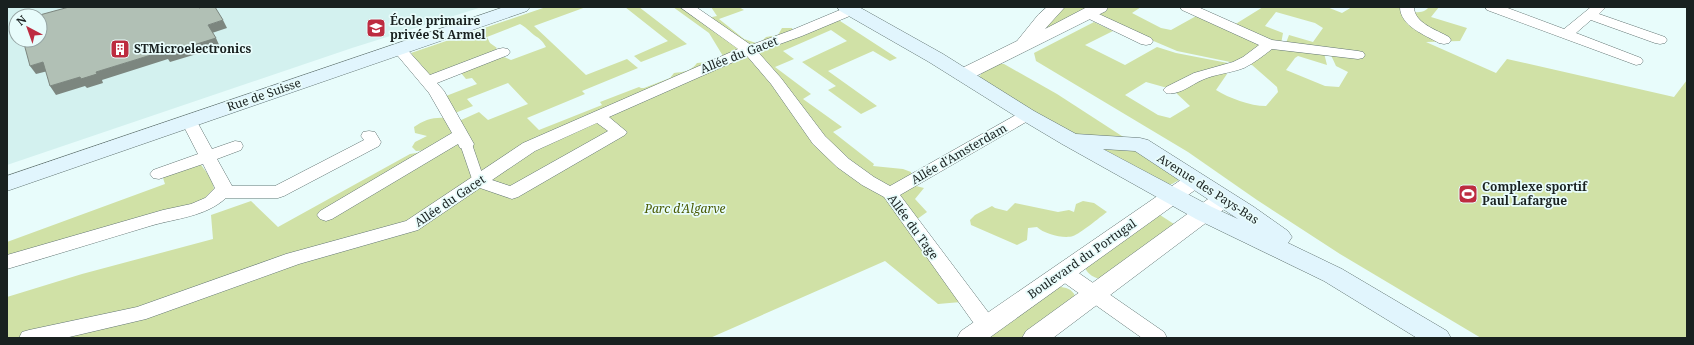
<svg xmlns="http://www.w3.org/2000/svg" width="1694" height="345" font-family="'Noto Serif',serif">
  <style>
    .built { fill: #d3f1ef; fill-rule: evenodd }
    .green { fill: #d0e1a6; fill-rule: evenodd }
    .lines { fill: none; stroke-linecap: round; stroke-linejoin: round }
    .pedestrian-casing { stroke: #627573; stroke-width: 1 }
    .minor-casing { stroke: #627573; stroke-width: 1 }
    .tertiary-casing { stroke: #627573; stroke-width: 1 }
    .secondary-casing { stroke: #627573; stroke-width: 1 }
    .pedestrian { fill: #fff; fill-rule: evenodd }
    .minor { fill: #fff; fill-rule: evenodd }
    .tertiary { fill: #fff; fill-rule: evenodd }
    .secondary { fill: #e1f5fd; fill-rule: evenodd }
    .shaded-wall { fill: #7c867f }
    .building { fill: #b1c0b5; stroke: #7c867f }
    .labels { text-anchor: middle; stroke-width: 3.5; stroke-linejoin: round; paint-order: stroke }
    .poi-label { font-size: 12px; font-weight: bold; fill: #192120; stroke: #e8fcfb; text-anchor: start }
    .street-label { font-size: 12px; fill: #192120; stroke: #e8fcfb }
    .park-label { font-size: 12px; font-style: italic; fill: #485900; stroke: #e8fcfb }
  </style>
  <rect width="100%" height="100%" fill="#e8fcfb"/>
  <path class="built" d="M7,7h475l-130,41 -345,117zM16,16h24v24h-24z"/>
  <g class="green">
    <path d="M546,7h40l-52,19 52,49 41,-16 11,9 -56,23 3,3 -58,24 12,12 63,-25 -2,-3 39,-15 2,1h3l26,-10 4,-5c10,-1 17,-2 23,-10l11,-1 15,-6 -14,-23 -36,-26h9l23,16 7,-6 5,-1 -6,-9h28l5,3 -25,9 25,20 15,5 7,-7 12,-2 4,-7h10l3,11 1,-3 41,-17 60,39 -7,3 -17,-10 -45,20 49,35 -16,8 -33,-24 8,-4 -34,-24 45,-21 -16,-11 -48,21 11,8 -19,8 36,27 -8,5 39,28 -9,5 41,32 -1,2 30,3 8,3 1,13 12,3 -9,11 12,13 -18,13c15,27 31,54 52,77l-23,2 -53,-43 -175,77h-703v-41l75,-23 131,-35 -2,-24 40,-14 27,26 132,-73 24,-4 -18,1 -4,-4 3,-5 12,-6 -12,-3 -1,-6c13,-10 29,-12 45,-6l20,-9 9,8 40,-16 -20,-21 -41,16 6,7 -18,7 -9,-17 31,-12 -5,-6 -6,1 -5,-6 -33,2 -17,-22zM520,24c6,3 9,7 14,11 6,4 8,5 12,12l-35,13 -7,-3 -11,3 -2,-6 6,-6 -7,-5 -3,-6z"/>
    <polygon points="625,7 639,7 687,44 641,62 634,56 668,41"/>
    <polygon points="1063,7 1093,7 1038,35"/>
    <path d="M1107,7h34l-9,6 29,15 10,2 27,-15 66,28 60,10 3,12 -29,-9 -3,2 -9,12 39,16 14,1 9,-15 -12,-6 -6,-13 -44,-10 3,-8 24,7 10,-14 -8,-5 -39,-11 -11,14 18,7 -2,11 -47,-19 29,-18h64l15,6 10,-6h47l2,3c9,2 22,5 28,-3h10l-8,10 36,11 -7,13 -34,1 70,31 11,-14 167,38 13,-17v258h-206l-141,-84 -83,-54 -69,-48 -152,-91 -2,-8 60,-31 19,9 -28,14 40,20 32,-18 19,6 57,11 -62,25 -25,-7 -21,13 33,20 12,3 20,-12 -16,-15 50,-20 3,3 -11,16c13,8 34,16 50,16l12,-14 -1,-5 -25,-22 -17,-2 -58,-12 -54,-23 -28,-15z"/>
    <polygon points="992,64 1004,64 1057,94 1179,173 1179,180 1172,184 1168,184 1059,128 978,78 986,68"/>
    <polygon points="199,162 212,180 214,189 199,204 7,258 7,242 165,184 162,175"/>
    <path d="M1083,201l11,2 13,9c-7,5 -27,22 -34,24 -9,3 -29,-2 -36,-9l-9,1 -1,12 -10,5 -46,-20 -1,-5 5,-5 17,-9 3,2 12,3 8,-8 43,9 11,-2 5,2 2,-8z"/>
    <path d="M1160,215l17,11 -77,53c-7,-2 -11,-4 -15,-11z"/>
    <path d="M1058,287c8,0 14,2 17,9l-50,42h-43z"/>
  </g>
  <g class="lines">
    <g class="pedestrian-casing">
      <polygon id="pedestrian" points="466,140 470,141 472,144 485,182 483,185 475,185 473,182 460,144 462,141"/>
    </g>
    <g class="minor-casing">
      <g id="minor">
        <path d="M680,7h16l55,38 41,-15 55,-23h10l2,3 -2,3 -55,23 -44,16 23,26 44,58 24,23 25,18 16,9 131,-74 6,-2 6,2 2,3 -2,3 -133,77 94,125 3,6 -3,6 -7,2 -7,-2 -96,-135 -22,-12 -25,-18 -24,-23 -42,-60 -24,-28 -138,61 18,15 -2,3 -107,62 -6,2 -32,-11 -62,42 -119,34 -153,55 -81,19h-46l3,-6 7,-2 108,-23 149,-53 120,-33 117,-78 215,-94zM597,123l11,8 -98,55 -18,-6 43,-29z"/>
        <path d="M1180,7h18l74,33 86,11 5,1 2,3 -2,3 -5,1 -86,-10c-9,7 -18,14 -28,19 -13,5 -29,6 -42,12 -11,5 -24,16 -36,13l-3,-3 3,-3 28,-14 39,-11 10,-5 16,-12 -77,-35z"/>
        <path d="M1400,7h14c0,16 23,23 35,30l2,3 -2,3 -5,1 -5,-1c-14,-8 -39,-17 -39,-36z"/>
        <polygon points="1485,7 1505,7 1564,29 1591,7 1606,7 1599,14 1665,37 1667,40 1665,43 1660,44 1655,43 1591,20 1576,33 1641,58 1643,61 1641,64 1636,65 1487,10"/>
        <polygon points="1088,9 1151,38 1153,41 1151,44 1146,45 1141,44 1083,16 1081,13 1083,10"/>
        <polygon points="399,45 404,46 430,75 498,49 503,48 508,49 510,52 508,55 437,83 444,91 474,144 472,148 466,149 460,148 458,144 332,219 326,221 320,219 317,215 320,211 452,133 429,93 392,49 394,46"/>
        <path d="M189,116l6,2 17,31 23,-8 6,1 2,4 -2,4 -24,9 15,27h43l89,-46 -3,-4 2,-4 6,-1 6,1 6,10 -2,4 -95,50 -6,2h-52c-21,19 -49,20 -76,28 -47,14 -95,29 -143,43v-14l156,-45 28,-6 14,-6 10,-10 -12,-24 -44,15 -6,-1 -3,-4 3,-4 45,-16 -17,-33 2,-3z"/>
        <polygon points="1063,265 1070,267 1164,332 1167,338 1142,338 1056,277 1053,272 1056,267"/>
      </g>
    </g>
    <g class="tertiary-casing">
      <g id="tertiary">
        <path d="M1047,7h18l-20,22 42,-22h21l-2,4c-45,23 -91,45 -136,68l-7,2 -7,-2 -2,-4 2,-4 61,-30 21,-26z"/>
        <polygon points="1195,173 1202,175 1206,180 1202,185 989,338 957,338 961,331 1188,175"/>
        <polygon points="1223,192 1231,194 1234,199 1231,204 1053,338 1022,338 1026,331 1215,194"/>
      </g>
    </g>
    <g class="secondary-casing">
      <g id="secondary">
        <polygon points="504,7 530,7 527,11 7,191 7,176"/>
        <path d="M837,7h22l84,47 91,57 42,23 64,4 8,2 106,67 34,24 4,6 -4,6 54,26 105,62 4,7h-34l-93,-57 -128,-62 -134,-75 -42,-25 -91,-57 -89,-51zM1103,149l32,2 103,68 -26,-12z"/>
      </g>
    </g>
    <use href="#pedestrian" class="pedestrian"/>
    <use href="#minor" class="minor"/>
    <use href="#tertiary" class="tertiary"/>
    <use href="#secondary" class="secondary"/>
  </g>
  <g class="shaded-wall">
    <polygon points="223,20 227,28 212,33 208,25"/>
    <polygon points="216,38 220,47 170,62 168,59 102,80 103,83 87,88 85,86 56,95 50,86 164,51"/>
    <polygon points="43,62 48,71 36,74 30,66"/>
  </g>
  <polygon class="building" points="69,7 198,7 199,8 202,7 215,7 223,20 208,25 216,38 165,54 164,51 96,72 97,74 81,79 80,77 50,86 43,62 30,66 23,40 40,40 40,16 36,16"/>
  <defs>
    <g id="school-square" transform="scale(1)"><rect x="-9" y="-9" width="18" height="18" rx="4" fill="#bd2c40" stroke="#e8fcfb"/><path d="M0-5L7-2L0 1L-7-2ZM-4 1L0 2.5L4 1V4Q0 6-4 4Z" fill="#fff"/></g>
    <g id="building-square" transform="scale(1)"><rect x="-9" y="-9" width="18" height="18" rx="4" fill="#bd2c40" stroke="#e8fcfb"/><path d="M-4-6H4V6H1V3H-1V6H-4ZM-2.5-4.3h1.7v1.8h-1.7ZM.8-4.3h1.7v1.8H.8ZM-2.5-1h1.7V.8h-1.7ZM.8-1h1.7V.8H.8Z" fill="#fff"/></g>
    <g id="stadium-square" transform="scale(1)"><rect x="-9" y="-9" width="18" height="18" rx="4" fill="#bd2c40" stroke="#e8fcfb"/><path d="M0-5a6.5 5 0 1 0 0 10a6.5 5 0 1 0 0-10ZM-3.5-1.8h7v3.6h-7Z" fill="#fff"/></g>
  </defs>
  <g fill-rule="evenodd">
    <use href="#school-square" x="376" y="28"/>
    <use href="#building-square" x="120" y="49"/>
    <use href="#stadium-square" x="1468" y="194"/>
  </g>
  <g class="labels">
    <g class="poi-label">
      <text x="390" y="25">École primaire<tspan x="390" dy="14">privée St Armel</tspan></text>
      <text x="134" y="53">STMicroelectronics</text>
      <text x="1482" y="191">Complexe sportif<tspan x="1482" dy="14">Paul Lafargue</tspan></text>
    </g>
    <g class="street-label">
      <text transform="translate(739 55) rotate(-21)" y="4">Allée du Gacet</text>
      <text transform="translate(264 95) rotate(-19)" y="4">Rue de Suisse</text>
      <text transform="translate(959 154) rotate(-30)" y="4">Allée d'Amsterdam</text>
      <text transform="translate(1208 189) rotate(33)" y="4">Avenue des Pays-Bas</text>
      <text transform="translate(450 201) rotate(-34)" y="4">Allée du Gacet</text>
      <text transform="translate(913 227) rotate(54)" y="4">Allée du Tage</text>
      <text transform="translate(1082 259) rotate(-35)" y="4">Boulevard du Portugal</text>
    </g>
    <g class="park-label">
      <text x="685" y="213">Parc d'Algarve</text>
    </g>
  </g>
  <rect width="1694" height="345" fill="none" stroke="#192120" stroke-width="16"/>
  <g transform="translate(28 28) rotate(319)"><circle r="19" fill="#e8fcfb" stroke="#95a4a3"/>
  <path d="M0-3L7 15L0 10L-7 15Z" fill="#bd2c40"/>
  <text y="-6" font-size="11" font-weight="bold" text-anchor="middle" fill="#192120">N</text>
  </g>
</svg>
